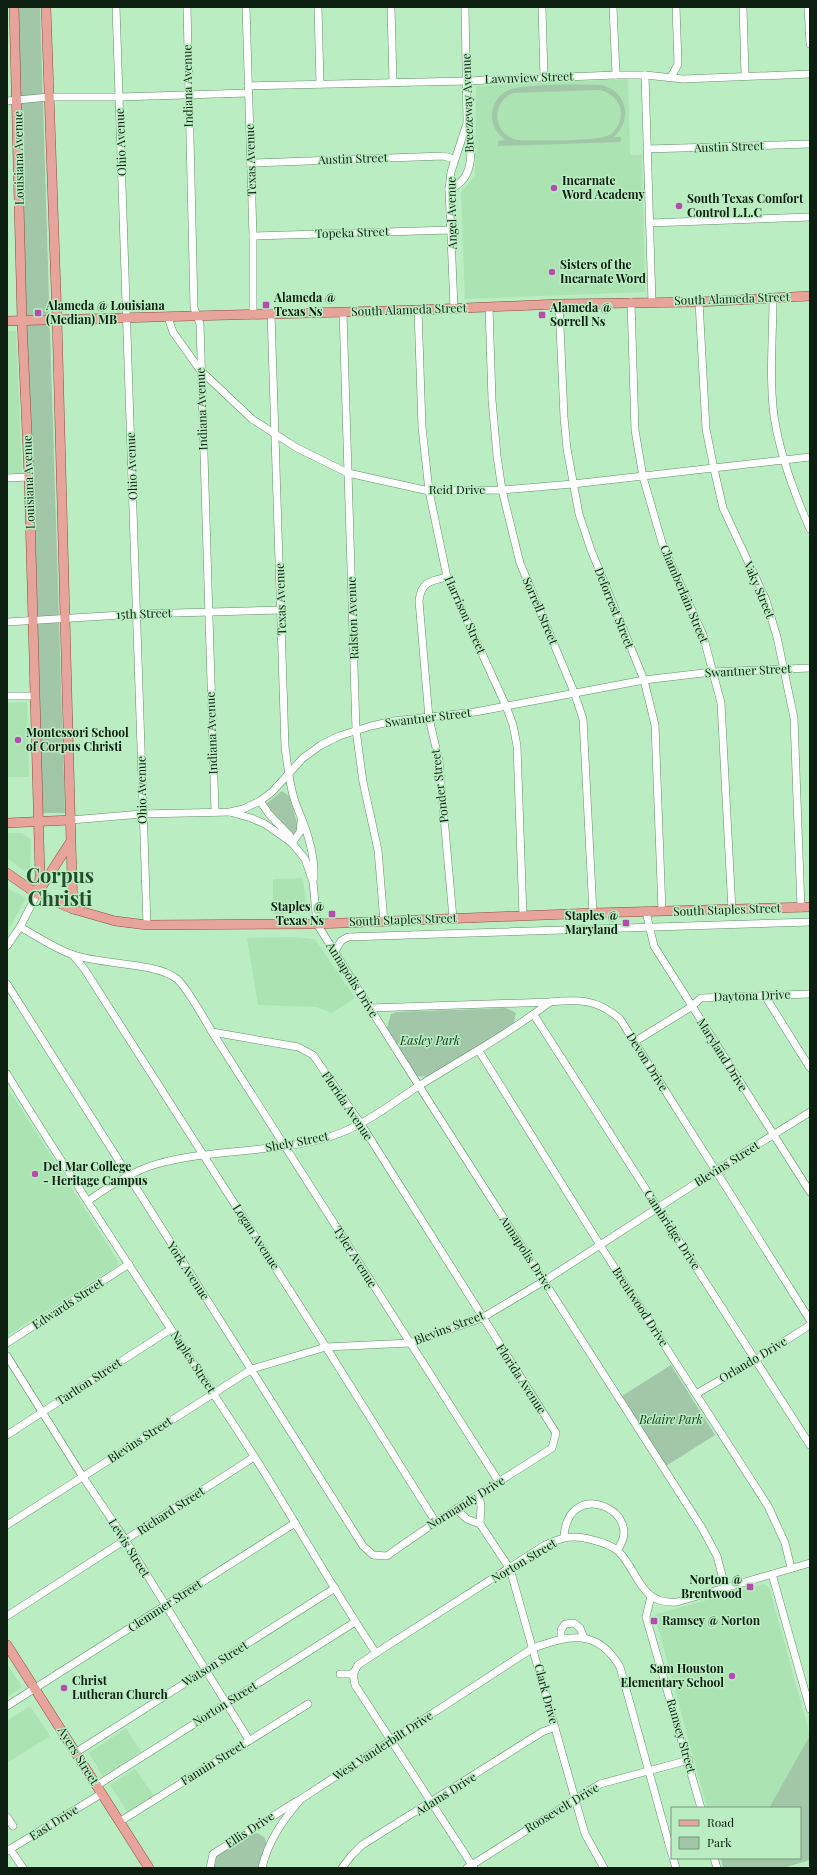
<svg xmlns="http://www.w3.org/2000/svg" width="817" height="1875" font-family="'Playfair Display',serif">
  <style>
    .built { fill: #abe3b3 }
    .green { fill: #a2c7a8; fill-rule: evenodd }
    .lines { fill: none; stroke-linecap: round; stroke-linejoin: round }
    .minor-casing { stroke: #618f68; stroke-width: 8 }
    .major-casing { stroke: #8e4d3f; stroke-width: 10 }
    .minor { stroke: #fff; stroke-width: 7 }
    .major { stroke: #e6a49b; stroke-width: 9 }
    .poi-dot { fill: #b44cb0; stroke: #bbedc3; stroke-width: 1.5 }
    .labels { text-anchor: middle; stroke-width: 3; stroke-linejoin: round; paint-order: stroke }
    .street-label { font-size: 12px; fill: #0b1e0f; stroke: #bbedc3 }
    .poi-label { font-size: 12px; font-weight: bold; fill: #0b1e0f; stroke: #bbedc3; text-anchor: start }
    .park-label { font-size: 12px; font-style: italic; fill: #083817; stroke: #bbedc3 }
    .town-label { font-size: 20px; font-weight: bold; fill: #214d2b; stroke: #bbedc3 }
  </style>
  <rect width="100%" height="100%" fill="#bbedc3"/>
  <g class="built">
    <polygon points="628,79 630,155 642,155 645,292 465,299 461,192 475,176 476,86"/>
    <polygon points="7,331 16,331 22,473 7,474"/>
    <polygon points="27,702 29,777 7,777 7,703"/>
    <polygon points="22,833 31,839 30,868 23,870 7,858 7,833"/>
    <polygon points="303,878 306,906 302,908 299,914 273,914 273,879"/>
    <polygon points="7,888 26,898 7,932"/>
    <polygon points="292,937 315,939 355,998 332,1013 317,1007 258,1005 247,938"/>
    <polygon points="7,1087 118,1261 117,1266 7,1336"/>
    <polygon points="764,1584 769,1587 810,1735 769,1808 707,1808 655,1616 657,1614"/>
    <polygon points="7,1664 22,1687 7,1697"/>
    <polygon points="30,1706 50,1736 7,1763 7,1721"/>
    <polygon points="126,1728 141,1752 103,1777 89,1753"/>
    <polygon points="135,1769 154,1796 128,1813 110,1785"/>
  </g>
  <g class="green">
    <polygon points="16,7 40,7 65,813 43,813"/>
    <path d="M601,85c26,6 32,34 13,52h7v5l-123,4v-5l7,-1c-8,-7 -14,-15 -13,-26 1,-11 7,-20 17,-24 12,-6 75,-6 92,-5zM600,90c9,2 17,8 20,17 3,11 -2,24 -13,29 -11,5 -74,5 -89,4 -25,-5 -28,-37 -5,-47z"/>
    <polygon points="282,791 289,796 298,826 299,829 295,834 293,834 278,821 266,804"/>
    <polygon points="506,1008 516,1013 513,1025 430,1077 418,1076 414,1073 387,1028 391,1014 397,1012"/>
    <polygon points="671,1365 715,1435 666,1466 622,1396"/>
    <polygon points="810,1735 810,1860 783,1868 723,1868 721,1858 800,1858 800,1808 769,1808"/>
    <polygon points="257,1833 264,1837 267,1844 259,1868 213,1868 214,1860 216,1857 252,1834"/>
  </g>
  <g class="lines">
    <g class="minor-casing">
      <g id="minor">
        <polyline points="116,7 147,925"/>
        <polyline points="187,7 194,308 200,324 215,812"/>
        <polyline points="246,7 253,236 253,314"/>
        <polyline points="318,7 320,84"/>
        <polyline points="391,7 393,82"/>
        <polyline points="542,7 544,77"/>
        <polyline points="613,7 616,75"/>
        <polyline points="743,7 745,75"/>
        <polyline points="808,7 810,44"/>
        <polyline points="645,75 652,302"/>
        <polyline points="671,77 678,64 676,7"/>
        <polyline points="248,86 467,81 616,75 645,75 683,79 810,74"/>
        <polyline points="7,101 49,97 120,97 248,93"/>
        <polyline points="647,149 810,144"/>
        <polyline points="251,163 443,156 454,159"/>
        <path d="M449,189c28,-9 23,-45 18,-68l-2,-114"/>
        <polyline points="650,223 810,217"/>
        <polyline points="253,236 451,230"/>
        <path d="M773,297c0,39 -4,80 1,119 6,39 20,77 36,113"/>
        <polyline points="631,302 635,430 643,477 663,546 703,635 721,703 732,910"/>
        <polyline points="699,302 706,429 714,469 723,508 766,600 777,637 794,718 801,908"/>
        <polyline points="559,304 564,417 567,449 579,514 591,550 644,680 655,725 662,911"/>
        <polyline points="489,307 492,400 497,456 502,490 520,563 574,692 583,719 593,913"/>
        <polyline points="454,308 449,189 451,172 467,123"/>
        <polyline points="418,310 422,427 429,491 447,577 506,706 513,725 517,746 523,916"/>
        <polyline points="343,312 356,730 363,782 378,850 384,922"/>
        <path d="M271,313l14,434c3,21 5,45 14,65 9,21 16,43 15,66"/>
        <polyline points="168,317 173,332 200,370 252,419 297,448 348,473 429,491 502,490 573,484 810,457"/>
        <polyline points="7,478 29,477"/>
        <path d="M447,577c-17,4 -26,5 -28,24l10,117 10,43 14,157"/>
        <polyline points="7,622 138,614 281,610"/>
        <polyline points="7,696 34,696"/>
        <polyline points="260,801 269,814 290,836 292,843 305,859 313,882 317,924 419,1086 702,1528 717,1556 725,1587"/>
        <polyline points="230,812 251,818 265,824 292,843"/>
        <polyline points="71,820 142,814 230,812 243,809 260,801 272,792 303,758 321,745 339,736 371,726 393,721 475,712 644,680 712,672 810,668"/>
        <polyline points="292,843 300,832 301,822"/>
        <polyline points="646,912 654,946 810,1192"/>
        <polyline points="7,946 20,927 37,894"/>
        <polyline points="335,951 341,941 348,937 810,922"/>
        <polyline points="73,955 85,970 326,1347 435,1521"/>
        <path d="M7,984l356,562 10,9 14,1c53,-39 109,-72 165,-108l4,-15 -195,-309 -48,-69 -15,-8 -86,-15c-7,-12 -26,-46 -35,-53 -21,-17 -75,-14 -103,-24 -19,-6 -37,-19 -54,-28"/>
        <polyline points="765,996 810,1068"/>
        <path d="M370,1008l180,-6c29,-3 47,-3 70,17l190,301"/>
        <polyline points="534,1015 810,1445"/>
        <polyline points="212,1032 499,1482"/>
        <polyline points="634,1042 691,1007 701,998 810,994"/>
        <polyline points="479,1051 600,1245 768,1506 785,1543 791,1568"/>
        <path d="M7,1074c79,129 165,255 247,382 41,65 79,133 122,197"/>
        <path d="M88,1201c21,-15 44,-30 69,-37 54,-15 111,-11 165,-25 36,-9 65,-32 95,-52 45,-28 91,-53 133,-85"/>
        <polyline points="7,1343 129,1264"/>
        <polyline points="7,1356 83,1477 126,1541 249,1740"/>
        <polyline points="696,1394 755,1360 810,1325"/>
        <polyline points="7,1435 171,1329"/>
        <polyline points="479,1496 481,1506 480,1524"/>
        <polyline points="457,1510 467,1519 480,1524 510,1569 585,1834 604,1868"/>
        <polyline points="7,1525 252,1369 326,1347 410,1343 482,1318 544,1281 715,1171 810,1112"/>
        <path d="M564,1536c5,-60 83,-24 53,14"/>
        <polyline points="772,1574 810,1709"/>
        <polyline points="651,1596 646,1617 701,1808"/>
        <polyline points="7,1616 254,1457"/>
        <polyline points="561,1639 561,1630 565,1624 574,1623 580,1628 584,1638"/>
        <polyline points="340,1674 353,1674"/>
        <path d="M353,1674l5,-9 18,-12 169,-108c19,-8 27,-11 48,-5 8,2 18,5 25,11 21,20 21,54 59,51l133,-39"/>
        <polyline points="353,1674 355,1685 474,1868"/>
        <polyline points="7,1706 295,1523"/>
        <polyline points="75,1753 335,1588"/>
        <polyline points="96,1786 355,1622"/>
        <polyline points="7,1817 13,1826"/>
        <polyline points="119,1822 308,1704"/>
        <polyline points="10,1849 23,1868"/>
        <polyline points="7,1851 101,1794"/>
        <polyline points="673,1858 676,1868"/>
        <polyline points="714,1858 717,1868"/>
        <polyline points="210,1868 213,1854 297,1801"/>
        <path d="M262,1868c6,-27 21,-48 39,-69l232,-151c37,-13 64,-20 87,19l52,188"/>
        <polyline points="342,1868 351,1856 362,1845 542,1732 555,1727"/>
        <polyline points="467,1868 600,1784 689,1760"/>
      </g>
    </g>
    <g class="major-casing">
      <g id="major">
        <polyline points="14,7 22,321 29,477 40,876 38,891"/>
        <polyline points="7,321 418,310 559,304 699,302 810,296"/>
        <polyline points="7,823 71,820"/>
        <polyline points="71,843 73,909"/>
        <polyline points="7,873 37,894 73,909 115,921 147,925 317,924 593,913 810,907"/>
        <polyline points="37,894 71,841 57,319 46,7"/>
        <polyline points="7,1645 149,1868"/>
      </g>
    </g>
    <use href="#minor" class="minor"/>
    <use href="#major" class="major"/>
  </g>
  <g class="poi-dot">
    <circle cx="554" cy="188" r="4"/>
    <circle cx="679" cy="206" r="4"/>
    <circle cx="552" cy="272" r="4"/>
    <rect x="262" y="301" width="8" height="8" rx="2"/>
    <rect x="34" y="309" width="8" height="8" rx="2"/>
    <rect x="538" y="311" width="8" height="8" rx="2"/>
    <circle cx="18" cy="740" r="4"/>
    <rect x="328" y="910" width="8" height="8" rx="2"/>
    <rect x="622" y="919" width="8" height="8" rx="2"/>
    <circle cx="35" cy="1174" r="4"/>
    <rect x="746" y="1583" width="8" height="8" rx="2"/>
    <rect x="650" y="1617" width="8" height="8" rx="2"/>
    <circle cx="732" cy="1676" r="4"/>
    <circle cx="64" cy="1688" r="4"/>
  </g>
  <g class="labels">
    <g class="street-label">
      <text transform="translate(529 78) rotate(-2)" y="4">Lawnview Street</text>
      <text transform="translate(188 86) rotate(-91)" y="4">Indiana Avenue</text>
      <text transform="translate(468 103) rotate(-92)" y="4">Breezeway Avenue</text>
      <text transform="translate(121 142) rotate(-92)" y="4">Ohio Avenue</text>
      <text transform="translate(729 147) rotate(-2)" y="4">Austin Street</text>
      <text transform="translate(19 158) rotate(-91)" y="4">Louisiana Avenue</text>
      <text transform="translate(353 159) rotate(-2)" y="4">Austin Street</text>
      <text transform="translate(251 160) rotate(-92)" y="4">Texas Avenue</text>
      <text transform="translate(452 213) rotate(-91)" y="4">Angel Avenue</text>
      <text transform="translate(352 233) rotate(-2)" y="4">Topeka Street</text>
      <text transform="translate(732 299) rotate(-2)" y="4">South Alameda Street</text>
      <text transform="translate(409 310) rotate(-2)" y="4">South Alameda Street</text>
      <text transform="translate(202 409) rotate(-92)" y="4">Indiana Avenue</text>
      <text transform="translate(132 466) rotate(-92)" y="4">Ohio Avenue</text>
      <text transform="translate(29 482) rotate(-92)" y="4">Louisiana Avenue</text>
      <text x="457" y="494">Reid Drive</text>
      <text transform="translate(759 590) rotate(67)" y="4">Vaky Street</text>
      <text transform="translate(684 594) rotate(67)" y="4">Chamberlain Street</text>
      <text transform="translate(281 599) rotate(-92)" y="4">Texas Avenue</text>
      <text transform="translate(614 608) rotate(68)" y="4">Deforrest Street</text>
      <text transform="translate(540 611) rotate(67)" y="4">Sorrell Street</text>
      <text transform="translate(144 614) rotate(-2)" y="4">15th Street</text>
      <text transform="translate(465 615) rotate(66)" y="4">Harrison Street</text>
      <text transform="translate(353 618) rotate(-92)" y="4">Ralston Avenue</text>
      <text transform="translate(748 671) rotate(-3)" y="4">Swantner Street</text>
      <text transform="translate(428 718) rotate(-7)" y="4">Swantner Street</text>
      <text transform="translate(212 733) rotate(-92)" y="4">Indiana Avenue</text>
      <text transform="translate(440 786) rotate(-97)" y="4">Ponder Street</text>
      <text transform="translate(142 790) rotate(-91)" y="4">Ohio Avenue</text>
      <text transform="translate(727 910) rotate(-2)" y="4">South Staples Street</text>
      <text transform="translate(403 920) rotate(-2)" y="4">South Staples Street</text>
      <text transform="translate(352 980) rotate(58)" y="4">Annapolis Drive</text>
      <text transform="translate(752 996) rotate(-2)" y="4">Daytona Drive</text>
      <text transform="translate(722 1055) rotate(58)" y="4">Maryland Drive</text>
      <text transform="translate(647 1062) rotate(58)" y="4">Devon Drive</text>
      <text transform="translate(347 1106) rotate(56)" y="4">Florida Avenue</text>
      <text transform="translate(297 1142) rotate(-11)" y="4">Shely Street</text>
      <text transform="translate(727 1164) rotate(-32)" y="4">Blevins Street</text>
      <text transform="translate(672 1230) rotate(57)" y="4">Cambridge Drive</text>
      <text transform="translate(256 1237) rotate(57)" y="4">Logan Avenue</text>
      <text transform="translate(526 1253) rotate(57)" y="4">Annapolis Drive</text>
      <text transform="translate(355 1257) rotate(58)" y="4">Tyler Avenue</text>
      <text transform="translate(188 1271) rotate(57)" y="4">York Avenue</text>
      <text transform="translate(68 1304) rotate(-33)" y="4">Edwards Street</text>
      <text transform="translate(640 1307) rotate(57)" y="4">Brentwood Drive</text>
      <text transform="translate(449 1328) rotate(-21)" y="4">Blevins Street</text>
      <text transform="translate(753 1360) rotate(-31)" y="4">Orlando Drive</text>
      <text transform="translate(193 1362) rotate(57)" y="4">Naples Street</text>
      <text transform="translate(521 1379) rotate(57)" y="4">Florida Avenue</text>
      <text transform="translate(89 1382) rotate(-33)" y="4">Tarlton Street</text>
      <text transform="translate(140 1440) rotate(-33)" y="4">Blevins Street</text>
      <text transform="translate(466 1503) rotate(-32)" y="4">Normandy Drive</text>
      <text transform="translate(171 1511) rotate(-33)" y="4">Richard Street</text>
      <text transform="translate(129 1548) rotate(58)" y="4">Lewis Street</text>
      <text transform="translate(524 1561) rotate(-31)" y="4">Norton Street</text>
      <text transform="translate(165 1606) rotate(-33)" y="4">Clemmer Street</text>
      <text transform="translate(215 1664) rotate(-32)" y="4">Watson Street</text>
      <text transform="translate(546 1694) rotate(75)" y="4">Clark Drive</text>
      <text transform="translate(225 1704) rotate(-32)" y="4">Norton Street</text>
      <text transform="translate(681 1736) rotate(74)" y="4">Ramsey Street</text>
      <text transform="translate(383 1746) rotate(-33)" y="4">West Vanderbilt Drive</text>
      <text transform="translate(78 1756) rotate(58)" y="4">Ayers Street</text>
      <text transform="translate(213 1763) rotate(-32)" y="4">Fannin Street</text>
      <text transform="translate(446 1794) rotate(-32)" y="4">Adams Drive</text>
      <text transform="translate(562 1808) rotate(-31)" y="4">Roosevelt Drive</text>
      <text transform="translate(54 1823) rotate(-32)" y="4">East Drive</text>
      <text transform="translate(250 1830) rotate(-33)" y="4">Ellis Drive</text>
    </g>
    <g class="poi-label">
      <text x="562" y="185">Incarnate<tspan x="562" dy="14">Word Academy</tspan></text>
      <text x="687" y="203">South Texas Comfort<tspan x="687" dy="14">Control L.L.C</tspan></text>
      <text x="560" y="269">Sisters of the<tspan x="560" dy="14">Incarnate Word</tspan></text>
      <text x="274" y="302">Alameda @<tspan x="274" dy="14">Texas Ns</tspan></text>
      <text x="46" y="310">Alameda @ Louisiana<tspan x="46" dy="14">(Median) MB</tspan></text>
      <text x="550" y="312">Alameda @<tspan x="550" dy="14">Sorrell Ns</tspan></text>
      <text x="26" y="737">Montessori School<tspan x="26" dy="14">of Corpus Christi</tspan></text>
      <text x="324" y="911" text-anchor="end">Staples @<tspan x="324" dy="14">Texas Ns</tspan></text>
      <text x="618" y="920" text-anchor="end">Staples @<tspan x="618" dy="14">Maryland</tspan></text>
      <text x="43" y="1171">Del Mar College<tspan x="43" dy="14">- Heritage Campus</tspan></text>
      <text x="742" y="1584" text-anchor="end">Norton @<tspan x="742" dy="14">Brentwood</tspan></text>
      <text x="662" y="1625">Ramsey @ Norton</text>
      <text x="724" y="1673" text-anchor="end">Sam Houston<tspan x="724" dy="14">Elementary School</tspan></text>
      <text x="72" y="1685">Christ<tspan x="72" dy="14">Lutheran Church</tspan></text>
    </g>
    <g class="park-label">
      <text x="430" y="1045">Easley Park</text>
      <text x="671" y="1424">Belaire Park</text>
    </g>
    <g class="town-label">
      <text x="60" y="883">Corpus<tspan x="60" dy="23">Christi</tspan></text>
    </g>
  </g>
  <rect width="817" height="1875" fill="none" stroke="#0b1e0f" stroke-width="16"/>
  <rect x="671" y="1807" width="130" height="52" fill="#bbedc3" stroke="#759a7b"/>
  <rect x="679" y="1820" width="20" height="6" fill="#e6a49b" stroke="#759a7b"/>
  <text x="707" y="1827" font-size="12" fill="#0b1e0f">Road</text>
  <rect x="679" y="1837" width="20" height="12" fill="#a2c7a8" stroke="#759a7b"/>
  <text x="707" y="1847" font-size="12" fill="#0b1e0f">Park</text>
</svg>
